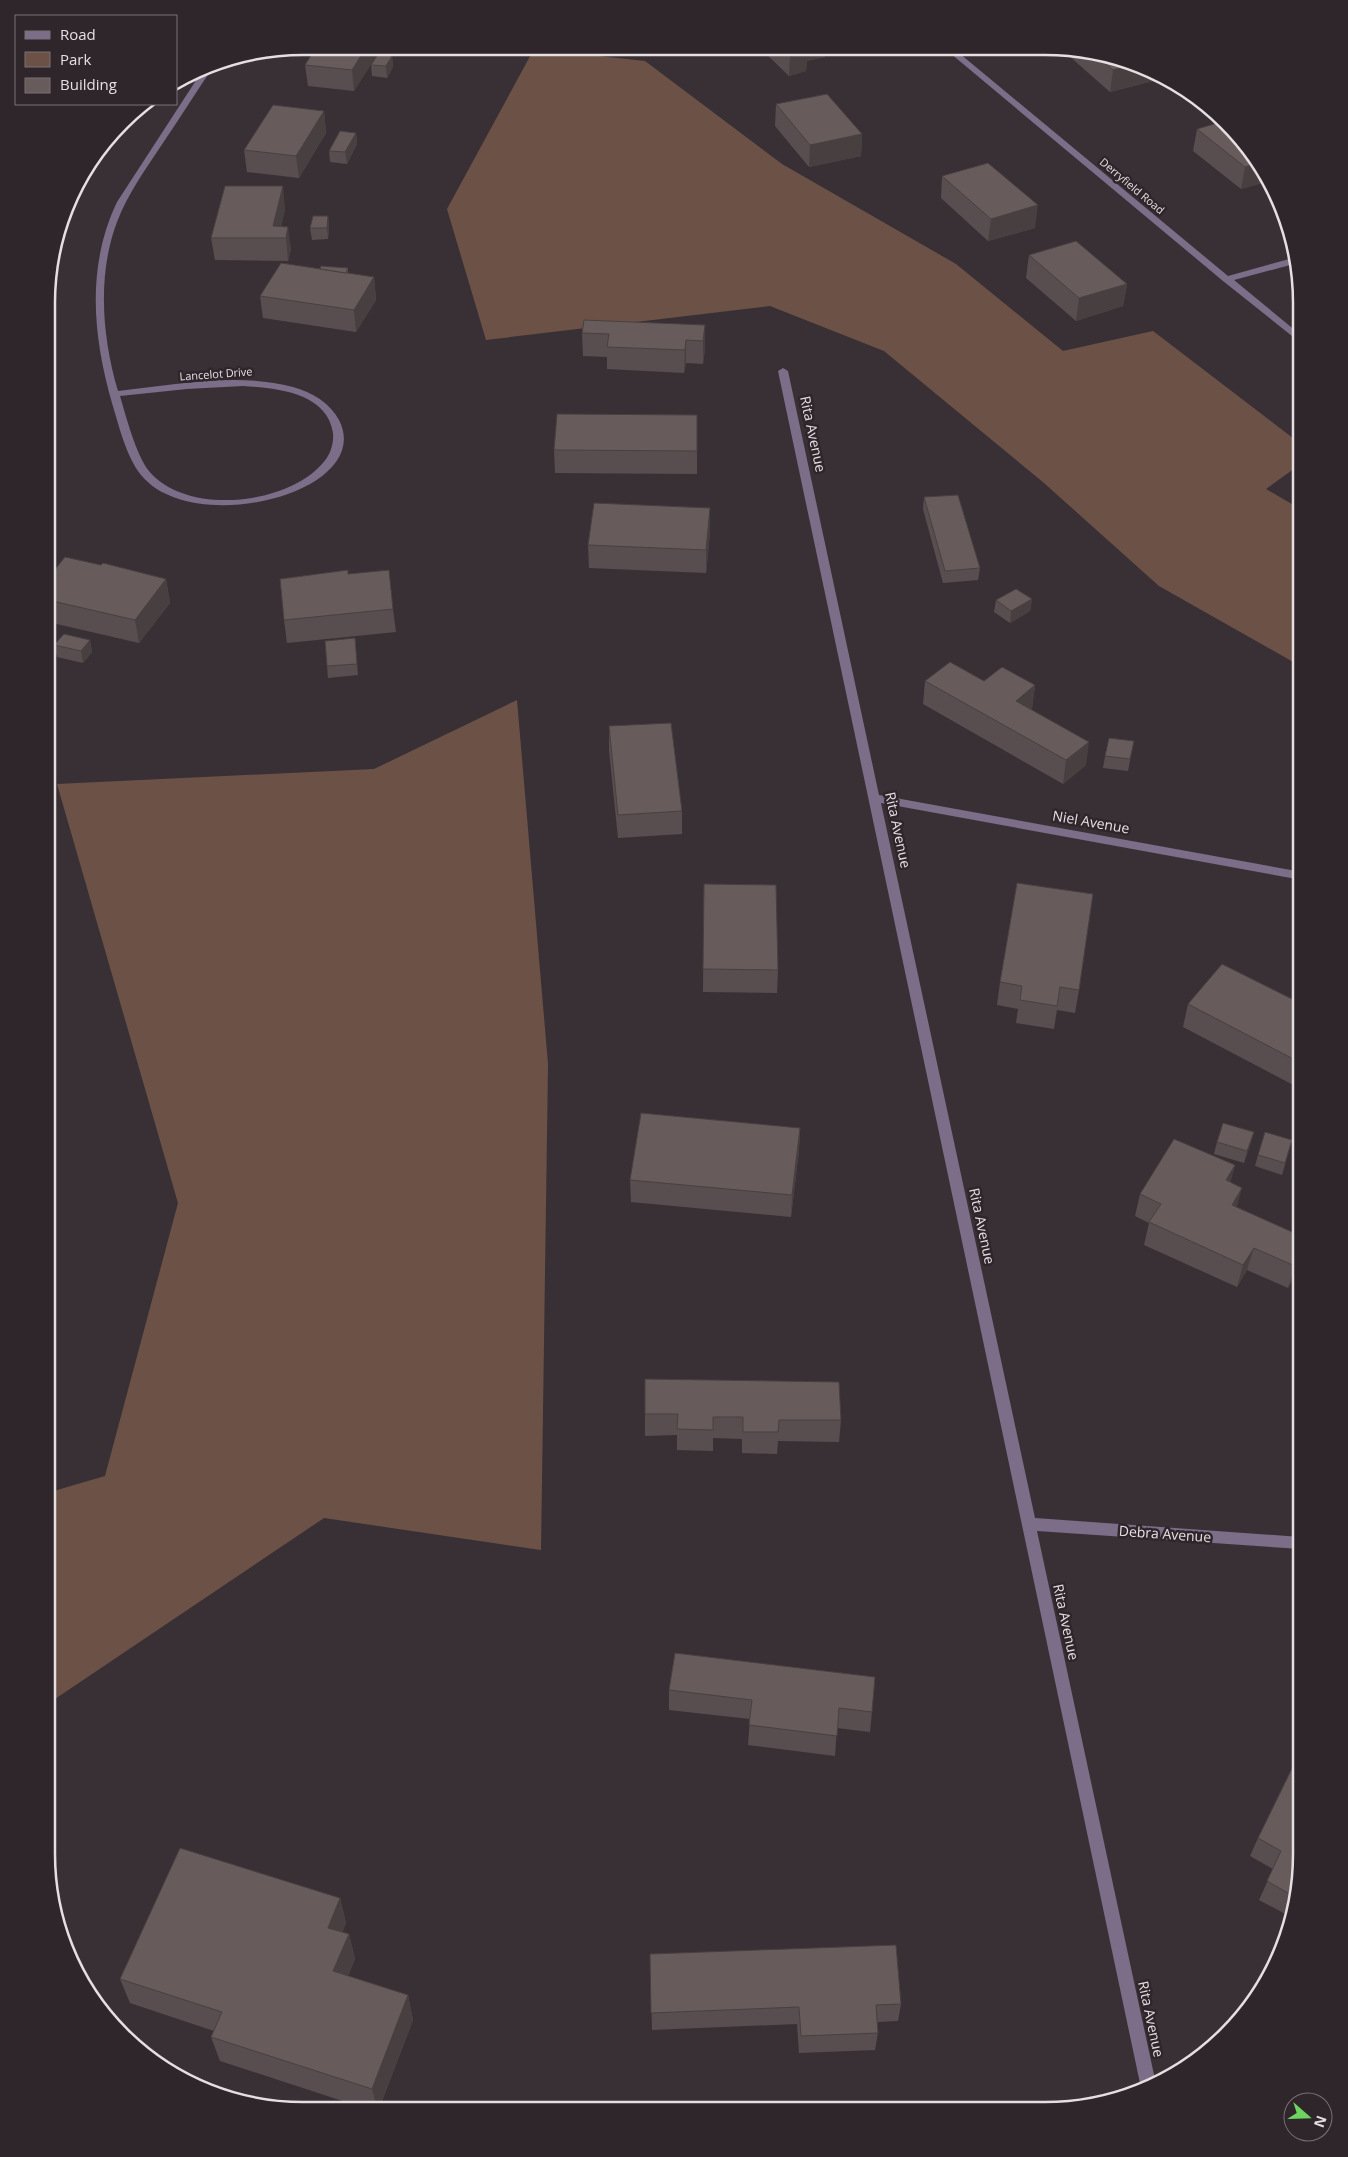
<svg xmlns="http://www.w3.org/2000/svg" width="1348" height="2157" font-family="'Open Sans',sans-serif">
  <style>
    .green { fill: #6c5246 }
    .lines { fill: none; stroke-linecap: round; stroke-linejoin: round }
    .minor { fill: #7c6d89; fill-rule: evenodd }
    .wall { fill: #594e4f }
    .shaded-wall { fill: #484040 }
    .building { fill: #675b5c; stroke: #484040 }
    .labels { text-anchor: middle; stroke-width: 5; stroke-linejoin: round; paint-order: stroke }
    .far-street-label { font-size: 11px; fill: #e5dfe2; stroke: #2f262c }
    .street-label { font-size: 14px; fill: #e5dfe2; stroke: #2f262c }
    .rim { fill: none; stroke: #e5dfe2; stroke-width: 2.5 }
  </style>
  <rect width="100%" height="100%" fill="#393036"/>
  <g class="green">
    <polygon points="534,49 645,61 782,164 956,264 1063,351 1153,331 1302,445 1302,463 1266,489 1302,510 1302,667 1159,586 1044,483 884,351 770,306 486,340 447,209"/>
    <polygon points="517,700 548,1064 541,1550 324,1518 46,1705 47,1493 105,1476 178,1203 57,784 374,769"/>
  </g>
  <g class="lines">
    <g class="minor">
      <polygon points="944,48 953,48 1228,276 1293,258 1294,264 1234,280 1302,336 1302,344 1223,281"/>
      <path d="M215,64c-17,25 -33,51 -50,76 -18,27 -37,53 -48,82 -20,53 -15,115 1,169 57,-6 119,-19 175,-4 19,5 37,16 46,33 37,72 -146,119 -198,55 -15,-19 -22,-49 -29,-72 -19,-66 -26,-136 5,-201l89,-137zM243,386c32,2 84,6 90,47 1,11 -3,23 -11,31 -36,41 -136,52 -173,7 -13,-16 -23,-55 -29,-75l67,-7z"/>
      <polygon points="783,368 788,371 879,795 1302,872 1302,880 881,803 1035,1518 1301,1537 1301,1549 1037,1531 1156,2084 1143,2091 1141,2088 778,371"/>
    </g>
  </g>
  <g class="wall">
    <polygon points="317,46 379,46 380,50 354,91 308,86 305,65"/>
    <polygon points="760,48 825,48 825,57 807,61 806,71 789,76"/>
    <polygon points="1069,48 1079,48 1144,66 1154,72 1153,81 1110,92 1068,55"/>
    <polygon points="392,56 393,67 387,78 372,76 371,65"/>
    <polygon points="776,104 862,134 861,156 809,167 775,126"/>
    <polygon points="324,111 326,133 299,178 247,172 244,150"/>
    <polygon points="1197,129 1249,147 1269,181 1241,189 1193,151"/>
    <polygon points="356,133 357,144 347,164 330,162 329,151"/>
    <polygon points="942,176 1035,228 988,241 941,198"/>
    <polygon points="285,209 281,226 291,249 288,261 215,260 211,238"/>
    <polygon points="328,216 329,227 328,239 312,240 310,228"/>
    <polygon points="1029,255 1127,284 1123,306 1076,321 1026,278"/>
    <polygon points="348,268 348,273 374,277 376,300 356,332 263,318 260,296"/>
    <polygon points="705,325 705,348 703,364 686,363 684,373 607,369 607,357 583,356 582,333"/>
    <polygon points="697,415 697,474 555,473 554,450"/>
    <polygon points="924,497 980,568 978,580 943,583 923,509"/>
    <polygon points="710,531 706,573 589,568 588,545"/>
    <polygon points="348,574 393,609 396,632 287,643 284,620"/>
    <polygon points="48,578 166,579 170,603 139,643 48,622"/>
    <polygon points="1032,599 1030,611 1010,623 994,612 996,600"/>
    <polygon points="355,638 358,675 328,678 327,666"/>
    <polygon points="90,640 92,652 83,663 57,657 54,645"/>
    <polygon points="925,681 1035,685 1032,708 1031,709 1086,765 1063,784 923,704"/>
    <polygon points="609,726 682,811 682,834 618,838 609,750"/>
    <polygon points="1134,741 1128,771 1103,768 1105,756"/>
    <polygon points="1017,883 1079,990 1075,1013 1057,1010 1054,1029 1016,1023 1018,1009 997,1005 1000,982"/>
    <polygon points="704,884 778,970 777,993 703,992"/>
    <polygon points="1188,1004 1302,1004 1301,1089 1183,1027"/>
    <polygon points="800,1128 799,1150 791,1217 631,1202 630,1180"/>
    <polygon points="1254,1132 1244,1163 1214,1154 1217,1142"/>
    <polygon points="1292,1140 1282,1175 1255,1166 1258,1155"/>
    <polygon points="1235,1165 1230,1182 1237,1208 1301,1236 1301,1264 1288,1288 1247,1270 1237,1287 1144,1245 1149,1223 1135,1216 1140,1194"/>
    <polygon points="645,1379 841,1420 839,1442 778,1441 777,1454 742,1453 742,1439 713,1438 713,1451 677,1450 677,1435 645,1436"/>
    <polygon points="675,1653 872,1712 870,1732 837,1728 835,1756 748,1745 750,1719 669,1710 669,1690"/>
    <polygon points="1301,1750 1301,1871 1291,1917 1259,1900 1273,1869 1250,1856 1258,1838"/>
    <polygon points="340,1898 346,1923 342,1932 349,1934 355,1959 348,1976 408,1995 413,2020 379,2109 367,2109 220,2061 211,2037 214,2031 130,2003 120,1979"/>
    <polygon points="650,1954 901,2004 898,2021 877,2022 878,2033 875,2050 799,2053 797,2024 652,2030"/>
  </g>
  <g class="shaded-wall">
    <polygon points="367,46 379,46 380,50 354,91 352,70"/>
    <polygon points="799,48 825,48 825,57 807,61 806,71 789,76 790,54"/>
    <polygon points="392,56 393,67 387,78 386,66"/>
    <polygon points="1137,64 1144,66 1154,72 1153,81 1110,92 1113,70"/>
    <polygon points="324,111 326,133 299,178 296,156"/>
    <polygon points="356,133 357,144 347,164 345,152"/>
    <polygon points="862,134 861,156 809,167 810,145"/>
    <polygon points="1258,163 1269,181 1241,189 1245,167"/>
    <polygon points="283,186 285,209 279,238 273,226"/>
    <polygon points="1038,205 1035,228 988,241 991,219"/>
    <polygon points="328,216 329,227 328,239 327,228"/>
    <polygon points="288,227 291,249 288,261 286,238"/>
    <polygon points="374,277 376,300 356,332 354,310"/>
    <polygon points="1127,284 1123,306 1076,321 1079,298"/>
    <polygon points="705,325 705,348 703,364 703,341"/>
    <polygon points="686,340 686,363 684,373 685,350"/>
    <polygon points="710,508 710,531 706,573 706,550"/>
    <polygon points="166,579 170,603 139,643 135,620"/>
    <polygon points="1032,599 1030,611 1010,623 1011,611"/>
    <polygon points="90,640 92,652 83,663 81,651"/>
    <polygon points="1035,685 1032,708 1013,724 1016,701"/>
    <polygon points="1089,742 1086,765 1063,784 1066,760"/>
    <polygon points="800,1128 799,1150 791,1217 792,1195"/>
    <polygon points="1254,1132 1251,1143 1244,1163 1247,1151"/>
    <polygon points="1235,1165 1229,1188 1226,1180"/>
    <polygon points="1242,1188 1236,1210 1232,1205"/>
    <polygon points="1254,1248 1247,1270 1237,1287 1243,1265"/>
    <polygon points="1301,1254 1301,1264 1288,1288 1295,1266"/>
    <polygon points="340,1898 346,1923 335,1953 328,1928"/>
    <polygon points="349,1934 355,1959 339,1996 333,1971"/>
    <polygon points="408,1995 413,2020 379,2109 377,2109 372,2089"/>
  </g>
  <g class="building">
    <polygon points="317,46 367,46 352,70 305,65"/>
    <polygon points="783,48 805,48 807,50 790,54"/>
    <polygon points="1092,52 1137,64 1113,70"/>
    <polygon points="378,54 392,56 386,66 371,65"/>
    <polygon points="827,94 862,134 810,145 776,104"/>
    <polygon points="273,105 324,111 296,156 244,150"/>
    <polygon points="1224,121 1249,147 1258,163 1245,167 1197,129"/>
    <polygon points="340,131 356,133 345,152 329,151"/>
    <polygon points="988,163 1038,205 991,219 942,176"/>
    <polygon points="225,186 283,186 273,226 288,227 286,238 211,238"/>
    <polygon points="313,216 328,216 327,228 310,228"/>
    <polygon points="1076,241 1127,284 1079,298 1029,255"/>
    <polygon points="281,263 374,277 354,310 260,296"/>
    <polygon points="321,266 348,268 346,273 320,269"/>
    <polygon points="584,320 705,325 703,341 686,340 685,350 607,347 609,334 582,333"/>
    <polygon points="557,414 697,415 697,451 554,450"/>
    <polygon points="958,495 980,568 945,571 924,497"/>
    <polygon points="594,503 710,508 706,550 588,545"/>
    <polygon points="65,557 101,565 103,563 166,579 135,620 48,600 48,578"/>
    <polygon points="348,570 348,574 389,570 393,609 284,620 280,579"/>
    <polygon points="1016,589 1032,599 1011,611 996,600"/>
    <polygon points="64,634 90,640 81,651 54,645"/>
    <polygon points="355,638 357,664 327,666 325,641"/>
    <polygon points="950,662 984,681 1002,667 1035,685 1016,701 1089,742 1066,760 925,681"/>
    <polygon points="671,723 682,811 618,815 609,726"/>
    <polygon points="1109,738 1134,741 1130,759 1105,756"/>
    <polygon points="1017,883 1093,894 1079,990 1060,987 1057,1006 1020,1000 1022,986 1000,982"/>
    <polygon points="704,884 776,885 778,970 703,969"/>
    <polygon points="1222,964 1302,1004 1301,1063 1188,1004"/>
    <polygon points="641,1113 800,1128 792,1195 630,1180"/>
    <polygon points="1223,1123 1254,1132 1247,1151 1217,1142"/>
    <polygon points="1265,1132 1292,1140 1285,1163 1258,1155"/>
    <polygon points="1174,1139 1235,1165 1226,1180 1242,1188 1232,1205 1301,1236 1301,1254 1295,1266 1254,1248 1243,1265 1149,1222 1161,1204 1140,1194"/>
    <polygon points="645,1379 839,1382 841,1420 779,1420 778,1432 743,1432 743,1417 713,1417 713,1430 677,1429 678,1414 645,1414"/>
    <polygon points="675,1653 875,1677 872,1712 839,1708 837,1736 749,1725 752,1700 669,1690"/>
    <polygon points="1301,1750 1301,1871 1295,1897 1267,1881 1281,1851 1258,1838"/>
    <polygon points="180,1848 340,1898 328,1928 349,1934 333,1971 408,1995 372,2089 211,2037 222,2012 120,1979"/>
    <polygon points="896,1945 901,2004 876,2005 878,2033 801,2036 799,2007 651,2013 650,1954"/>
  </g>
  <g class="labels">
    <g class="far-street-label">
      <text transform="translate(1132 186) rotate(40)" y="4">Derryfield Road</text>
      <text transform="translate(216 374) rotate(-4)" y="4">Lancelot Drive</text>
    </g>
    <g class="street-label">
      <text transform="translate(813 434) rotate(78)" y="5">Rita Avenue</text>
      <text transform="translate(1091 822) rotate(10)" y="5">Niel Avenue</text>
      <text transform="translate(898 830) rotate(78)" y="5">Rita Avenue</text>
      <text transform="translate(982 1226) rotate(78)" y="5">Rita Avenue</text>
      <text transform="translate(1165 1534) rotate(4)" y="5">Debra Avenue</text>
      <text transform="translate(1066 1622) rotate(78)" y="5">Rita Avenue</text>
      <text transform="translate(1151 2019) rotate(78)" y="5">Rita Avenue</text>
    </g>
  </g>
  <path d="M0 0H1348V2157H0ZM303 55H1045A248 248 0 0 1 1293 303V1854A248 248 0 0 1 1045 2102H303A248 248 0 0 1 55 1854V303A248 248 0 0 1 303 55Z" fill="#2f262c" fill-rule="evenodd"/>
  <path class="rim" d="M303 55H1045A248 248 0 0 1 1293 303V1854A248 248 0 0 1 1045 2102H303A248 248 0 0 1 55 1854V303A248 248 0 0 1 303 55Z"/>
  <rect x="15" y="15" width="162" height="90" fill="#2f262c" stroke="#787075"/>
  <rect x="25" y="31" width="25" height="8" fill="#7c6d89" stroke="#787075"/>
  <text x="60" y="40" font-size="15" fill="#e5dfe2">Road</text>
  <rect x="25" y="52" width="25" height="15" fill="#6c5246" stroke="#787075"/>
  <text x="60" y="65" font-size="15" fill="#e5dfe2">Park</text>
  <rect x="25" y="78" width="25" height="15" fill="#675b5c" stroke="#787075"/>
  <text x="60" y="90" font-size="15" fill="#e5dfe2">Building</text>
  <g transform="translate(1308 2117) rotate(110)"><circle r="24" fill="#2f262c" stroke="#787075"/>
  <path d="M0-4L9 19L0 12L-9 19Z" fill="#6dd361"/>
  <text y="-8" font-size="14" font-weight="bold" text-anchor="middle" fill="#e5dfe2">N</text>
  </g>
</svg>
